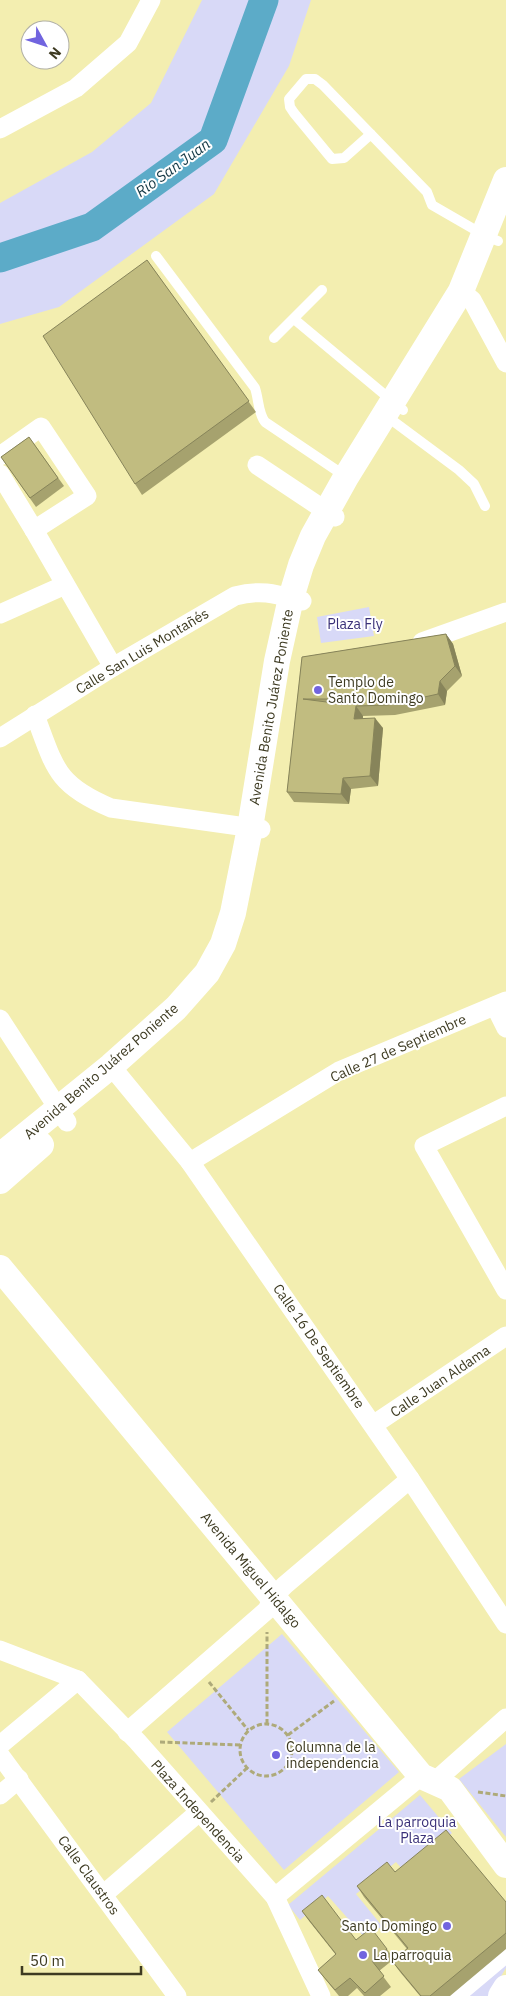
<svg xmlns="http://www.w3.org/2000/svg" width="506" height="1996" font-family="'IBM Plex Sans',sans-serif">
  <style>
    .green { fill: #d8d9f7 }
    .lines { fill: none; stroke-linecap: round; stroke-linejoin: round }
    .river { stroke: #5cabc8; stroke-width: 29 }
    .path { stroke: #aeaa7a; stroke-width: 3; stroke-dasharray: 5 2.5; stroke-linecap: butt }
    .lane { stroke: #fff; stroke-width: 10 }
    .street { stroke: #fff; stroke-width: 19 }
    .secondary { stroke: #fff; stroke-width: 26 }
    .wall { fill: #a6a26e }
    .shaded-wall { fill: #87845a }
    .building { fill: #c1bc80; stroke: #87845a; fill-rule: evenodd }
    .poi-dot { fill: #7164df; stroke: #fff; stroke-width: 2 }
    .labels { text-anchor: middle; stroke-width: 4; stroke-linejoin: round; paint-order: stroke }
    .park-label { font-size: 14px; fill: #393078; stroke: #fff }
    .street-label { font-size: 14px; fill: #3d3a21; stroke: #fff }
    .poi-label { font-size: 14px; fill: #3d3a21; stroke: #fff; text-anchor: start }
    .water-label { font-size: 15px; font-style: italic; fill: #143845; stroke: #fff }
  </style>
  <rect width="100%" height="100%" fill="#f3eeb0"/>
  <g class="green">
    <polygon points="202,0 311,0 289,66 214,194 59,307 0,324 0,203 92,152 151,103"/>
    <polygon points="369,607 374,636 321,643 317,617"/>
    <polygon points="282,1634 399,1772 284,1870 167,1732"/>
    <polygon points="506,1744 506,1837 459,1779"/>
    <polygon points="420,1795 452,1833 405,1872 396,1862 356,1894 382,1926 366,1939 328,1896 300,1920 288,1905"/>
    <polygon points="506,1959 506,1968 489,1996 462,1996"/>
  </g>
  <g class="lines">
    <polyline class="river" points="0,258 92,227 213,140 264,0"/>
    <g class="path">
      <polyline points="209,1682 248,1730"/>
      <circle cx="266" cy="1750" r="26"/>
      <polyline points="267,1724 267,1632"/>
      <polyline points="288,1735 334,1701"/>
      <polyline points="160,1742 240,1745"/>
      <polyline points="478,1792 506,1796"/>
      <polyline points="211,1802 247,1768"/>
    </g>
    <g class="lane">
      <polyline points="371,134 344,158 332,159 294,113 290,107 289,99 306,79 315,79 323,85 427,192 432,205 484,235 498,241"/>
      <path d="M156,256l99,132c4,12 3,25 10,34l80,54"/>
      <polyline points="294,319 403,410"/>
      <polyline points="274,338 322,290"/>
      <polyline points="385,415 459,470 474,484 485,506"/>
    </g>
    <g class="street">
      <polyline points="0,129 76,88 128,43 151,0"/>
      <polyline points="461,291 472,300 506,363"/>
      <polyline points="0,456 41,427 87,496 34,530"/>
      <polyline points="257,465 335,517"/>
      <polyline points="0,474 34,530 113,667"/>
      <polyline points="0,614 65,585"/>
      <polyline points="422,642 506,612"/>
      <path d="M35,715c20,53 21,70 76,93l150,21"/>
      <path d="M0,738l113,-71 122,-71c27,-7 41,-2 67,5"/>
      <polyline points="495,1006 506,1028"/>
      <polyline points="0,1019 67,1122"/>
      <polyline points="111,1066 190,1162 410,1479 506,1624"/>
      <polyline points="506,1106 424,1146 506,1290"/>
      <polyline points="190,1162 339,1071 506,1001"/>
      <polyline points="373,1425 506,1336"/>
      <polyline points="0,1650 78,1680 137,1741 275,1897 321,1996"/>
      <polyline points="127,1732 267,1610 273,1597 285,1585 410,1479"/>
      <polyline points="0,1745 78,1680"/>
      <polyline points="0,1755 177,1996"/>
      <polyline points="434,1782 506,1718"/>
      <polyline points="0,1795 19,1779"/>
      <polyline points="104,1894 199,1812"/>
      <polyline points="275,1897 421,1776"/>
      <polyline points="455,1996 506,1953"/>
    </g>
    <g class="secondary">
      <polyline points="0,1156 111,1066 176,1008 207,973 223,944 233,913 250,828 277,661 291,598 301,565 313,536 346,477 461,291 506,180"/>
      <polyline points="0,1181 41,1145"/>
      <polyline points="0,1268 421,1776 450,1789 506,1865"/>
      <polyline points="501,1996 506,1988"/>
    </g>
  </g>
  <g class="wall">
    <polygon points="147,260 256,412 142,495 135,484"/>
    <polygon points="29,437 64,486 36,507 1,457"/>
    <polygon points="446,634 453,644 462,676 447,691 445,705 395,715 363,716 363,718 383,728 378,786 351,789 349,804 294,802 287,792 302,657"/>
    <polygon points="395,1872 506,1902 506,1949 450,1996 420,1996 400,1972 392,1961 407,1949 364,1897 357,1886"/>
    <polygon points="302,1911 356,1940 387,1949 394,1959 379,1971 391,1987 380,1996 364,1996 357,1988 348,1996 339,1996 326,1980 318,1970 336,1955 309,1921"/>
  </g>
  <g class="shaded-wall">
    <polygon points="446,634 453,644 462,676 455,666"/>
    <polygon points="440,681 447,691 445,705 438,694"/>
    <polygon points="356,706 363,716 362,729 354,719"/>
    <polygon points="375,718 383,728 378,786 370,776"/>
    <polygon points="343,778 351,789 349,804 341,794"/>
  </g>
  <g class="building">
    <polygon points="147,260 249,401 135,484 43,336"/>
    <polygon points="29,437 58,478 30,498 1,457"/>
    <path d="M446,634l9,32 -15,15 -2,13 -50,11 -32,1 -2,13 21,-1 -5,58 -27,2 -2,16 -54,-2 15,-135zM303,699h37l2,5z"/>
    <polygon points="446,1830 506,1902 506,1933 430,1996 421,1996 392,1961 408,1948 357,1886 387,1862 395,1872"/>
    <polygon points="322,1895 356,1940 371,1928 387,1949 372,1961 384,1976 365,1993 350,1978 335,1990 318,1970 336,1954 302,1911"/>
  </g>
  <g class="poi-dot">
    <circle cx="318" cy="690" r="5"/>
    <circle cx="276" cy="1755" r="5"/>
    <circle cx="447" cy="1926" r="5"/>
    <circle cx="363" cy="1955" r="5"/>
  </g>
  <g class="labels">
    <g class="park-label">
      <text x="355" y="629">Plaza Fly</text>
      <text x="417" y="1827">La parroquia<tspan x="417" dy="16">Plaza</tspan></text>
    </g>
    <g class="street-label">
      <text transform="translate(142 651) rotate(-31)" y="5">Calle San Luis Montañés</text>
      <text transform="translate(271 707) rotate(-80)" y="5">Avenida Benito Juárez Poniente</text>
      <text transform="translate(398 1048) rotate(-24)" y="5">Calle 27 de Septiembre</text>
      <text transform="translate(101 1071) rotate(-41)" y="5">Avenida Benito Juárez Poniente</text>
      <text transform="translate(319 1346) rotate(55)" y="5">Calle 16 De Septiembre</text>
      <text transform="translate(440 1381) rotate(-34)" y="5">Calle Juan Aldama</text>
      <text transform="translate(251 1570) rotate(50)" y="5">Avenida Miguel Hidalgo</text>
      <text transform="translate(198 1811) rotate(48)" y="5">Plaza Independencia</text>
      <text transform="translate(89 1875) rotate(54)" y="5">Calle Claustros</text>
    </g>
    <g class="poi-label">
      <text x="328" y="687">Templo de<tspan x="328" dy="16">Santo Domingo</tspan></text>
      <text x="286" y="1752">Columna de la<tspan x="286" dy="16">independencia</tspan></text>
      <text x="437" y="1931" text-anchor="end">Santo Domingo</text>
      <text x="373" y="1960">La parroquia</text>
    </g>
    <g class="water-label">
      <text transform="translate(173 168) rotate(-36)" y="5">Rio San Juan</text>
    </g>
  </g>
  <g transform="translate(45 45) rotate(130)"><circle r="24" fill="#ffffff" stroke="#b1b0a6"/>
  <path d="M0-4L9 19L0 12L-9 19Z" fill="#7164df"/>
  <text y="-8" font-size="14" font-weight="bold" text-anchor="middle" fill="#3d3a21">N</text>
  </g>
  <path d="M22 1966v8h119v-8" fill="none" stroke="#3d3a21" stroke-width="2.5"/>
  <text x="30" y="1966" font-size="15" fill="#3d3a21" stroke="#ffffff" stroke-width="4" paint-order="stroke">50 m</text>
</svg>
